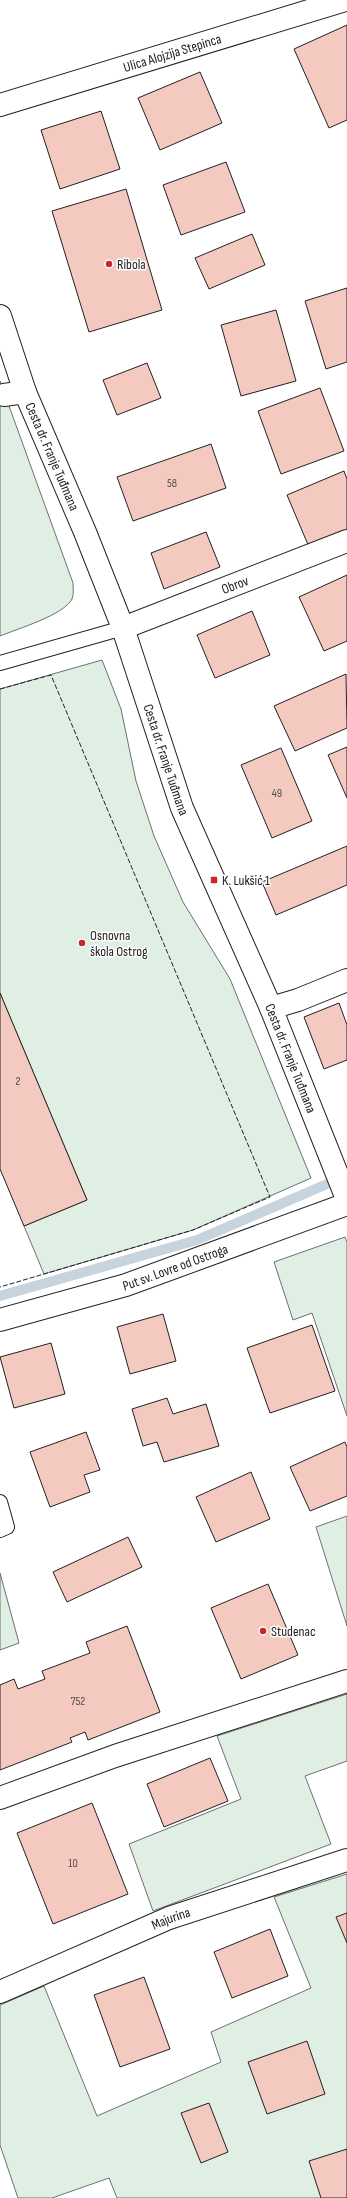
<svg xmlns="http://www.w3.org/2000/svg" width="347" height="2198" font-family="'Sofia Sans Condensed',sans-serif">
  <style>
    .green { fill: #e0efe3; stroke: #6f6f6f }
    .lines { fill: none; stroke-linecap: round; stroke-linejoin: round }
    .stream { stroke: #c7d3dd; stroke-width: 10 }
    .building { fill: #f3c9c0; stroke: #222 }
    .service-casing { stroke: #222; stroke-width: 16 }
    .pedestrian-casing { stroke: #222; stroke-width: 24 }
    .minor-casing { stroke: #222; stroke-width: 24 }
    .tertiary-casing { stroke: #222; stroke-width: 24 }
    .secondary-casing { stroke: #222; stroke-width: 24 }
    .service { stroke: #fff; stroke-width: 14 }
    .pedestrian { stroke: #fff; stroke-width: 22 }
    .minor { stroke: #fff; stroke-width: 22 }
    .tertiary { stroke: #fff; stroke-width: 22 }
    .secondary { stroke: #fff; stroke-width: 22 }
    .fence { stroke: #222; stroke-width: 1; stroke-dasharray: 5 2; stroke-linecap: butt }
    .poi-dot { fill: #c62828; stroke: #fff; stroke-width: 1.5 }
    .labels { text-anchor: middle; stroke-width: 3; stroke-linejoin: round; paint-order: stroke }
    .number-label { font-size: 12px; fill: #564c4a }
    .street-label { font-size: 14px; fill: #222; stroke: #fff }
    .poi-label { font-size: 14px; fill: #222; stroke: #fff; text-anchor: start }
  </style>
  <rect width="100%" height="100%" fill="#fff"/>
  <g class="green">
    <path d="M0,381l73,202c0,5 1,11 -1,16 -8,16 -55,30 -72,37z"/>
    <polygon points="102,660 121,709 136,781 154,836 183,902 230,979 311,1178 193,1230 44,1274 24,1226 87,1200 0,993 0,689"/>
    <polygon points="345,1237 347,1242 347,1416 312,1313 293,1320 274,1262"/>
    <polygon points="347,1516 347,1626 316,1527"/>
    <polygon points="0,1573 19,1643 0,1650"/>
    <polygon points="347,1694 347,1761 305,1776 331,1844 153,1911 129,1844 241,1799 217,1736"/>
    <polygon points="347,1874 347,2198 117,2198 109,2178 52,2198 18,2198 0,2145 0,2005 44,1986 97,2116 221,2062 211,2032 311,1988 274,1897"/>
  </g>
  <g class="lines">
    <polyline class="stream" points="0,1296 197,1240 327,1184"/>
  </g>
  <g class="building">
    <polygon points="347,25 347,120 329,128 294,49"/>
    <polygon points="200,72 222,123 160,150 138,98"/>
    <polygon points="101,111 120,169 60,189 41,130"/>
    <polygon points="226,162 245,212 181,235 163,185"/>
    <polygon points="126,189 162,310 89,332 52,211"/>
    <polygon points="252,234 265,265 209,289 195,258"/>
    <polygon points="347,288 347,362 326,369 305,301"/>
    <polygon points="276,310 296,381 241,396 221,325"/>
    <polygon points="147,363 161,398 117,415 103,380"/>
    <polygon points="320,388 344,451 281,474 258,411"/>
    <polygon points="211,444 226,488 133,521 117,477"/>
    <polygon points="344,471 347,479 347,531 309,547 287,495"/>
    <polygon points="206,532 220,567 164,589 151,553"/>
    <polygon points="347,575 347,641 324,651 299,597"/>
    <polygon points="252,611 270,655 215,678 197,635"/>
    <polygon points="346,674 347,728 295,751 274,706"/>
    <polygon points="347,747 347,798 328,755"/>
    <polygon points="281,748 312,821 272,838 241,765"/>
    <polygon points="347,846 347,885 276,915 262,882"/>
    <polygon points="0,993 87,1200 24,1226 0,1169"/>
    <polygon points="339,1003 347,1025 347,1060 324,1069 304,1017"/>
    <polygon points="163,1314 176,1361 130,1374 117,1327"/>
    <polygon points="312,1325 335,1391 270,1413 247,1348"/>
    <polygon points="51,1343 65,1394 14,1408 0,1357"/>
    <polygon points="167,1398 173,1414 206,1404 219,1446 164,1462 157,1442 143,1446 132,1409"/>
    <polygon points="86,1432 100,1470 84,1475 90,1492 50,1507 30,1452"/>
    <polygon points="345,1442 347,1447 347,1496 310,1511 290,1467"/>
    <polygon points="251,1472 270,1519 216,1542 196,1497"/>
    <polygon points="128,1537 142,1567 67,1602 53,1572"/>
    <polygon points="268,1584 298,1655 241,1679 211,1608"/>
    <polygon points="127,1626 160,1712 88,1740 85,1732 70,1738 72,1742 0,1770 0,1685 14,1679 18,1689 45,1679 42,1671 90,1653 86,1642"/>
    <polygon points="210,1758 228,1801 164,1827 147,1784"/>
    <polygon points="92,1803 128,1894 53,1924 17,1833"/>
    <polygon points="347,1913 347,1943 336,1917"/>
    <polygon points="270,1929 288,1976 232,1998 214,1952"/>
    <polygon points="144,1977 170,2049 120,2067 94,1995"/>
    <polygon points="307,2041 325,2094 267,2114 248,2062"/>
    <polygon points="209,2103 228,2152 201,2163 181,2113"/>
    <polygon points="347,2149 347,2198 321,2198 309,2161"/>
  </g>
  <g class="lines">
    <g class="service-casing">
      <g id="service">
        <polyline points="0,663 123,628"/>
        <polyline points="0,1502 7,1527 0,1530"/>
      </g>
    </g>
    <g class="pedestrian-casing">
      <polyline id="pedestrian" points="4,395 25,392"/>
    </g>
    <g class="minor-casing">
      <g id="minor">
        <path id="s1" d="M0,105l345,-105"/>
        <path id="s2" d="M123,628l224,-87"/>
        <polyline points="271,1008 298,1000 347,980"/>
        <polyline points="0,1798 115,1756 347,1681"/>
        <path id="s3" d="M0,1992l169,-74 178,-58"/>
      </g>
    </g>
    <g class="tertiary-casing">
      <g id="tertiary">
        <path id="s4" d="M0,1320l126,-35 221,-81"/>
      </g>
    </g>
    <g class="secondary-casing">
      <g id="secondary">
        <path id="s5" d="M0,316l25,76 60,140 38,96 59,180 89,200 76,191"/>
      </g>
    </g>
    <use href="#service" class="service"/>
    <use href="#pedestrian" class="pedestrian"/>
    <use href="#minor" class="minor"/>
    <use href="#tertiary" class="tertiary"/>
    <use href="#secondary" class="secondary"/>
    <polyline class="fence" points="0,689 51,675 270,1197 193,1230 0,1287"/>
  </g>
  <g class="poi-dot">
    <circle cx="109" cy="264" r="4"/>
    <rect x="210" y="876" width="8" height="8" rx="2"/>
    <circle cx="82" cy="943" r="4"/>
    <circle cx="263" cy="1631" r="4"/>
  </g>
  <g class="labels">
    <g class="number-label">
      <text x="172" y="487">58</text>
      <text x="277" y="797">49</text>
      <text x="18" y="1085">2</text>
      <text x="78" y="1705">752</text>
      <text x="73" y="1867">10</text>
    </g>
    <g class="street-label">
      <text dy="5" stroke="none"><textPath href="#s1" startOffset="180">Ulica Alojzija Stepinca</textPath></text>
      <text dy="5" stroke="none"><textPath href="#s5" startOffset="150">Cesta dr. Franje Tuđmana</textPath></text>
      <text dy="5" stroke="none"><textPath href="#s2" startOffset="120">Obrov</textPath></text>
      <text dy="5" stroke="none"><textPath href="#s5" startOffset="474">Cesta dr. Franje Tuđmana</textPath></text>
      <text dy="5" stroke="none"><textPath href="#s5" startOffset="798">Cesta dr. Franje Tuđmana</textPath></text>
      <text dy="5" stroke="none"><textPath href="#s4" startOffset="183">Put sv. Lovre od Ostroga</textPath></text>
      <text dy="5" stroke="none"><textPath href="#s3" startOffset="186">Majurina</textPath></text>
    </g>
    <g class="poi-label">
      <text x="117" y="269">Ribola</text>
      <text x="222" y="885">K. Lukšić 1</text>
      <text x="90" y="940">Osnovna<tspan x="90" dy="16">škola Ostrog</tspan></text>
      <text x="271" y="1636">Studenac</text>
    </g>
  </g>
</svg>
